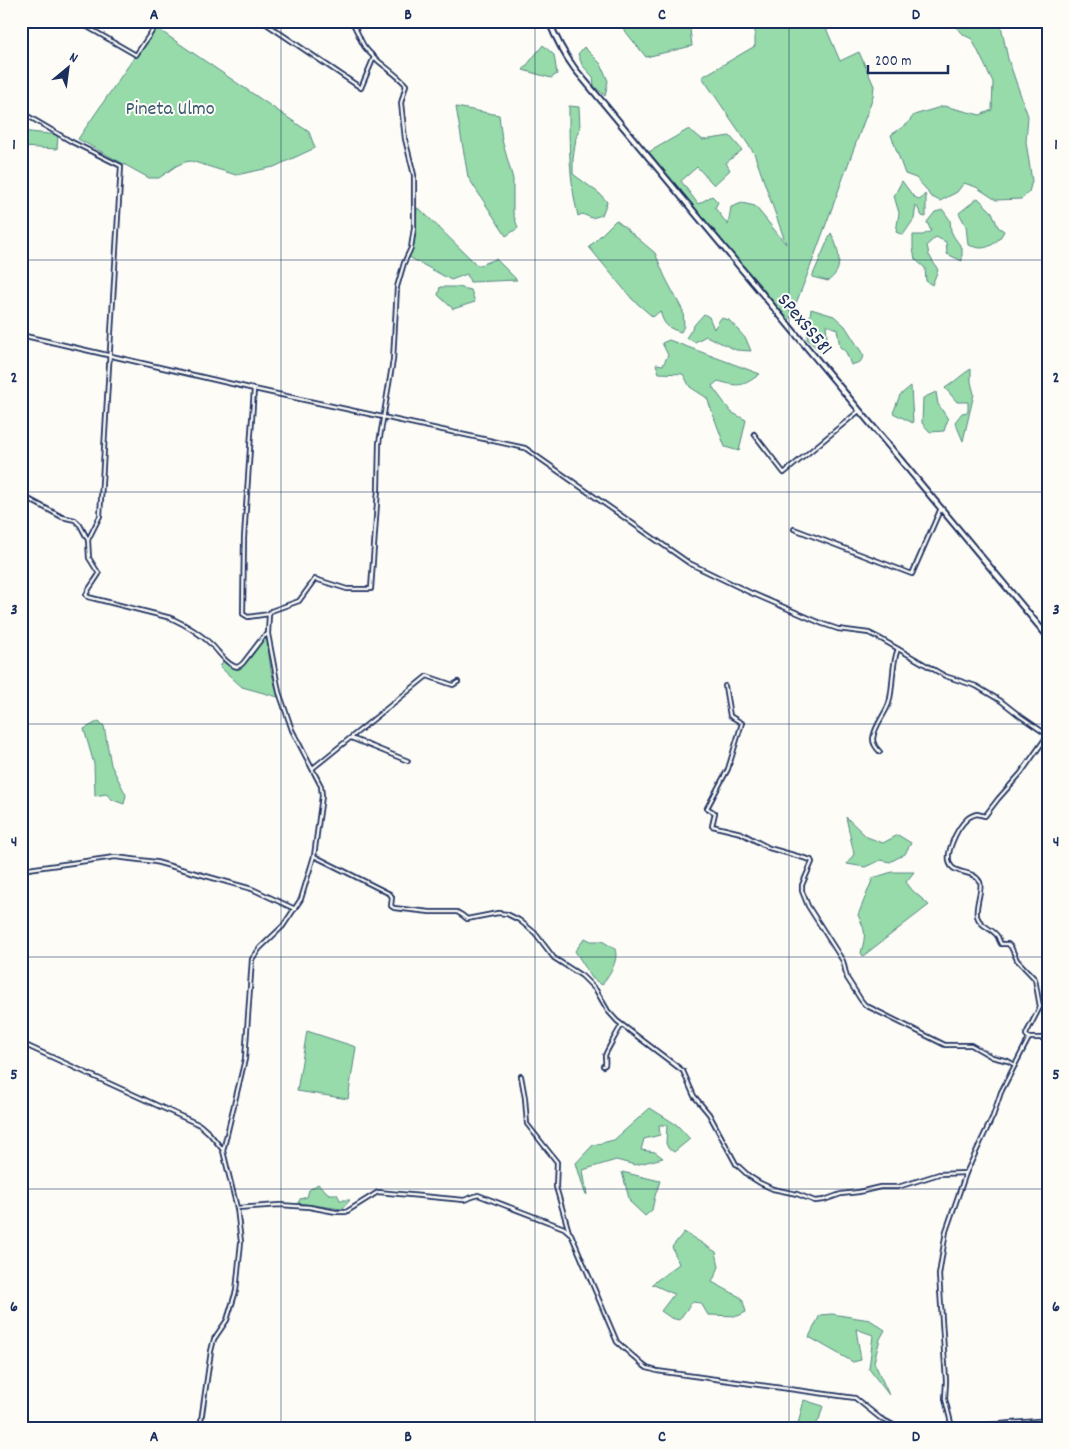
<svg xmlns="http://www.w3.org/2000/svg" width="1070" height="1449" font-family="Dekko,sans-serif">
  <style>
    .green { fill: #96dba9; stroke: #588584 }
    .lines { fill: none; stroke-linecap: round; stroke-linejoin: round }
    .minor-casing { stroke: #1b2f5e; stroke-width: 6 }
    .primary-casing { stroke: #1b2f5e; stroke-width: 8 }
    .minor { stroke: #fdfcf7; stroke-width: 2.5 }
    .primary { stroke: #fdfcf7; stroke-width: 4 }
    .grid { fill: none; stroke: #1b2f5e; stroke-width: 1; stroke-opacity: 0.55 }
    .labels { text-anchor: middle; stroke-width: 4; stroke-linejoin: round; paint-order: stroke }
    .park-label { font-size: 20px; fill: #3a5a71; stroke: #fdfcf7 }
    .street-label { font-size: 20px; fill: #1b2f5e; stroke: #fdfcf7 }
    .neatline { fill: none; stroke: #1b2f5e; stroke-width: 2 }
    .grid-label { font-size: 16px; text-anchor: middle; font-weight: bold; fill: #1b2f5e }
  </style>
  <rect width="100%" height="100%" fill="#fdfcf7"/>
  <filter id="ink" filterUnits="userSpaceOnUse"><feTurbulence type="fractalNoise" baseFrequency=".02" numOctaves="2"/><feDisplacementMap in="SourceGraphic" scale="10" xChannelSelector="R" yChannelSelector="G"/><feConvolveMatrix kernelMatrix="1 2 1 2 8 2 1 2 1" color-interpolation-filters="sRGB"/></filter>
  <g filter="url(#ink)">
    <g class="green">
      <polygon points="617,21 689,21 692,46 646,57"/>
      <polygon points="755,21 823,21 840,61 859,52 874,86 873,96 870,105 808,273 789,321 649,152 689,129 703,140 730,136 742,150 726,163 730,170 714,185 697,167 681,181 698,204 712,196 718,202 715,208 728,225 731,207 742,203 755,206 786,244 754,153 702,77 755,46"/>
      <polygon points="951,21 1000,21 1008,59 1028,116 1026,142 1032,181 1029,192 1021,199 996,200 976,187 964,183 957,192 940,201 930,196 926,189 916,178 905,174 891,135 907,124 914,115 944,106 980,115 992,110 993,82 972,39 964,35"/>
      <polygon points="155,27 309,132 315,148 274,167 236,175 191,161 185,162 176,166 159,178 149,178 78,139"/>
      <polygon points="543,45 554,55 557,74 551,78 523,70"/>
      <polygon points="584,47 601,64 608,81 605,96 594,86 593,77 582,65 578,54"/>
      <path d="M569,106l10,1 1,21 -4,10 -3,21v15l27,20 7,8 -5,13 -10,3 -10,-4 -4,2c-9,-36 -9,-73 -9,-110z"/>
      <polygon points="456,107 499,115 502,140 513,179 513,213 518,228 506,236 468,177"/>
      <polygon points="21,131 58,135 57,149 21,147"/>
      <polygon points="902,181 913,196 920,200 925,194 926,198 926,217 922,216 916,205 914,219 903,235 896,232 899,213 894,196"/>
      <path d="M978,198l14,14 6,15 6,4c-4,9 -13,17 -23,17 -4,0 -9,-2 -13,-3l-2,-19 -7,-13z"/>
      <polygon points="417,208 421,210 478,266 496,259 517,280 470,282 467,274 451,280 409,257 415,237"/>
      <polygon points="943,210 950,220 951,231 954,237 962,248 962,261 947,254 946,242 936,237 927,245 929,255 938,270 932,285 926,281 925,268 915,259 913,249 913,235 923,235 931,231 927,222 935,212"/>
      <path d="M616,220l39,33 10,24 18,34 1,15 -3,6c-14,-4 -17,-7 -21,-21l-7,6 -21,-18 -43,-52z"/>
      <path d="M831,233c5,10 10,23 7,35 -1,5 -6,10 -10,13l-16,-4z"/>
      <polygon points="440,287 458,287 471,290 475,302 453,309 438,295"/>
      <polygon points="811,309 834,316 845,326 864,356 860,362 851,365 846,352 840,347 837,329 826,325 828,349 821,352 807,339"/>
      <polygon points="704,314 709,317 714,329 721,318 729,320 746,339 751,351 736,350 706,336 695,342 686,338 695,324"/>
      <path d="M669,340l91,34c-18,13 -20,13 -42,7l-6,5 19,26 15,8 -7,31 -14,-4 -18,-49 -17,-11 -7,-13 -24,-1 -3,-9 7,1 5,-10 -6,-12z"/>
      <path d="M971,369v13l3,12 -11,47 -8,-19 7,-9 6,-1v-10h-11l-12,-14c10,-6 17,-14 26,-19z"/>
      <polygon points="911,386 913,423 893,413 900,395"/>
      <polygon points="936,392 938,404 948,419 944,431 930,432 922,423 923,398"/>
      <path d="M264,639l3,1 4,30 7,27 -36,-10 -22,-20 3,-6c6,5 11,10 19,7z"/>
      <polygon points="99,721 104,726 111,765 126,795 124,804 113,800 106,794 95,796 94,764 84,729"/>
      <polygon points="846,817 867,837 883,843 898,835 911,843 905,854 890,862 881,860 865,867 847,864 854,854"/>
      <path d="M892,872h22l-8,10 6,8 17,15 -66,51 -2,-3c5,-19 5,-21 -3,-38l15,-37z"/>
      <path d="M585,938l6,3h11l13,8c4,13 -6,25 -13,36l-10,-7 -17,-27z"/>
      <polygon points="307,1031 356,1047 348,1099 297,1091"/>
      <polygon points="650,1108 677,1125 690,1139 674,1152 668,1148 666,1143 667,1125 659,1125 660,1135 644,1139 641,1150 655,1152 663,1158 635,1165 616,1160 583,1170 587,1195 585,1193 576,1163 593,1145 614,1140"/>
      <polygon points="622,1172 660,1181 655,1196 652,1210 645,1216 630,1202"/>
      <polygon points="318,1184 329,1194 337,1194 340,1200 350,1200 342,1209 298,1203 300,1199 307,1197 309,1190"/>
      <polygon points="684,1232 716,1252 719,1267 712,1282 742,1298 746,1312 738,1316 708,1315 701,1303 692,1302 679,1320 671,1318 661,1311 674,1294 652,1284 679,1264 672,1247"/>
      <polygon points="832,1314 870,1320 885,1330 880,1339 874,1362 889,1395 869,1369 873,1335 856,1329 861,1360 853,1362 809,1337 820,1315"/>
      <polygon points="804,1400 823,1406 819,1420 813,1428 785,1428 785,1424 798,1424"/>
    </g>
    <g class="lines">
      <g class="minor-casing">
        <g id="minor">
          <polyline points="77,21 136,55 159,21"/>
          <polyline points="262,21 361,88 374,57"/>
          <polyline points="21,112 72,142 121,166 100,516 88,540"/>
          <polyline points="21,335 254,389 525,448 689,563 749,592 823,624 838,629 869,633 881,639 945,676 976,686 1001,701 1020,716 1049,736"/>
          <polyline points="254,389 244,538 243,614 248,617 269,614"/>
          <polyline points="754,434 784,473 859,411"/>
          <path d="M21,495l41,22 13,3 5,5 8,15 1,18 10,16c-4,7 -11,15 -13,21l2,2 83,21c15,7 29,15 41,27 6,6 12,16 20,20 5,3 7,2 11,-2l20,-26 5,-3 11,58 13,38 29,56 1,10 -8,60 -13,43 -18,27 -23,22 -8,11 -7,100 -22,92 14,57 4,34 -5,49 -9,29 -13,19 -3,12 -11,77"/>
          <polyline points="794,529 912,574 941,508"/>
          <path d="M268,634l1,-20 2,-3 28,-10 16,-22 32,10h24l7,-100 1,-46 14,-83 4,-73 7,-24 7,-15 3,-20v-53l-9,-36 -4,-36 5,-18c-12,-14 -31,-23 -42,-39 -5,-8 -7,-17 -13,-25"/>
          <polyline points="725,686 730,716 742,723 728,769 707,808 715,813 712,826 741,833 769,848 811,860 812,862 802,885 802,891 808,906 843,961 847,978 861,1000 865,1005 945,1045 971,1045 992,1057 1008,1061 1015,1065"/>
          <polyline points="351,738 408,761"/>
          <path d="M880,752c-3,-3 -7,-8 -7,-13 1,-13 12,-24 16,-36 5,-18 2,-38 9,-54"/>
          <polyline points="313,768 427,676 453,685 458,682"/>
          <polyline points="314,856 390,894 392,897 391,906 394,908 430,912 457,912 462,915 467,919 498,913 507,914 519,920 535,933 554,958 582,976 596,990 608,1011 617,1021 683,1071 694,1096 709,1114 736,1164 749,1176 760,1183 773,1189 797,1194 815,1201 824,1200 841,1194 859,1192 880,1187 898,1187 939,1174 966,1173"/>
          <polyline points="21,870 115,857 156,862 252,889 295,909"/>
          <polyline points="1029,1038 1042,1038 1049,1037"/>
          <polyline points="21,1043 200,1125 209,1133 223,1150"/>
          <path d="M603,1066l2,-1c1,-3 0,-6 0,-9 0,-2 15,-29 17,-31"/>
          <polyline points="521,1076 525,1098 527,1124 557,1162 556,1187 569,1232"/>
          <polyline points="237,1208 280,1205 309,1207 336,1212 346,1212 378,1192 464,1200 478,1195 564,1228 571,1234 617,1342 643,1365 647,1368 657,1371 855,1398 880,1418 899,1428"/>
          <path d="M952,1427l-7,-28 1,-18 -7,-106 7,-44 20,-58 27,-57 8,-24 28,-54 -3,-3 1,-3 13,-25 -5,-28 -18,-19 -6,-13 -3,-3h-7c-1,-2 -2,-4 -3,-7 -5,-9 -18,-10 -21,-21 -2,-11 6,-28 3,-34 -6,-11 -19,-8 -27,-14 -12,-10 5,-41 14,-49 2,-2 6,-4 10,-5l8,2 13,-17 23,-26 26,-37"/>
          <polyline points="951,1428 1049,1420"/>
        </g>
      </g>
      <g class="primary-casing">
        <path id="primary" d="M549,21c7,18 15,33 26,48l474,569"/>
      </g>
      <use href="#minor" class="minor"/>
      <use href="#primary" class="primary"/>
    </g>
  </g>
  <path class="grid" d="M281,21v1407M535,21v1407M789,21v1407M21,260h1028M21,492h1028M21,724h1028M21,957h1028M21,1189h1028"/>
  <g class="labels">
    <g class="park-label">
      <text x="170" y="114">Pineta Ulmo</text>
    </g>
    <g class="street-label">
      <text transform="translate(806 323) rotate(50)" y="7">SPexSS581</text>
    </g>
  </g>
  <rect width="1070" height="1449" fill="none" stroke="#fdfcf7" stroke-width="55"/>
  <g transform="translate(68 68) rotate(29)" stroke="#fdfcf7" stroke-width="4" paint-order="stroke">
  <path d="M0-4L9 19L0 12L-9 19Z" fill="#1b2f5e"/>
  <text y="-8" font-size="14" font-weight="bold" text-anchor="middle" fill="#1b2f5e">N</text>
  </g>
  <path d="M868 65v8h80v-8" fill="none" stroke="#1b2f5e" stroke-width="2.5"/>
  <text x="875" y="65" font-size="15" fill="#1b2f5e" stroke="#fdfcf7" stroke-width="4" paint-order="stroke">200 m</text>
  <rect x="28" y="28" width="1014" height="1394" class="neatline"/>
  <g class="grid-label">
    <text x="154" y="19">A</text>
    <text x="408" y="19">B</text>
    <text x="662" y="19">C</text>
    <text x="916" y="19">D</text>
    <text x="14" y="149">1</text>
    <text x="1056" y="149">1</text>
    <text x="14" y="382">2</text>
    <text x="1056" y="382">2</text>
    <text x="14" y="614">3</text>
    <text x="1056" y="614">3</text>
    <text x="14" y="846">4</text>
    <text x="1056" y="846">4</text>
    <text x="14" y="1079">5</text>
    <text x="1056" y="1079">5</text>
    <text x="14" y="1311">6</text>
    <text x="1056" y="1311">6</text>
    <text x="154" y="1441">A</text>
    <text x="408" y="1441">B</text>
    <text x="662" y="1441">C</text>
    <text x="916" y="1441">D</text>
  </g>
</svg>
